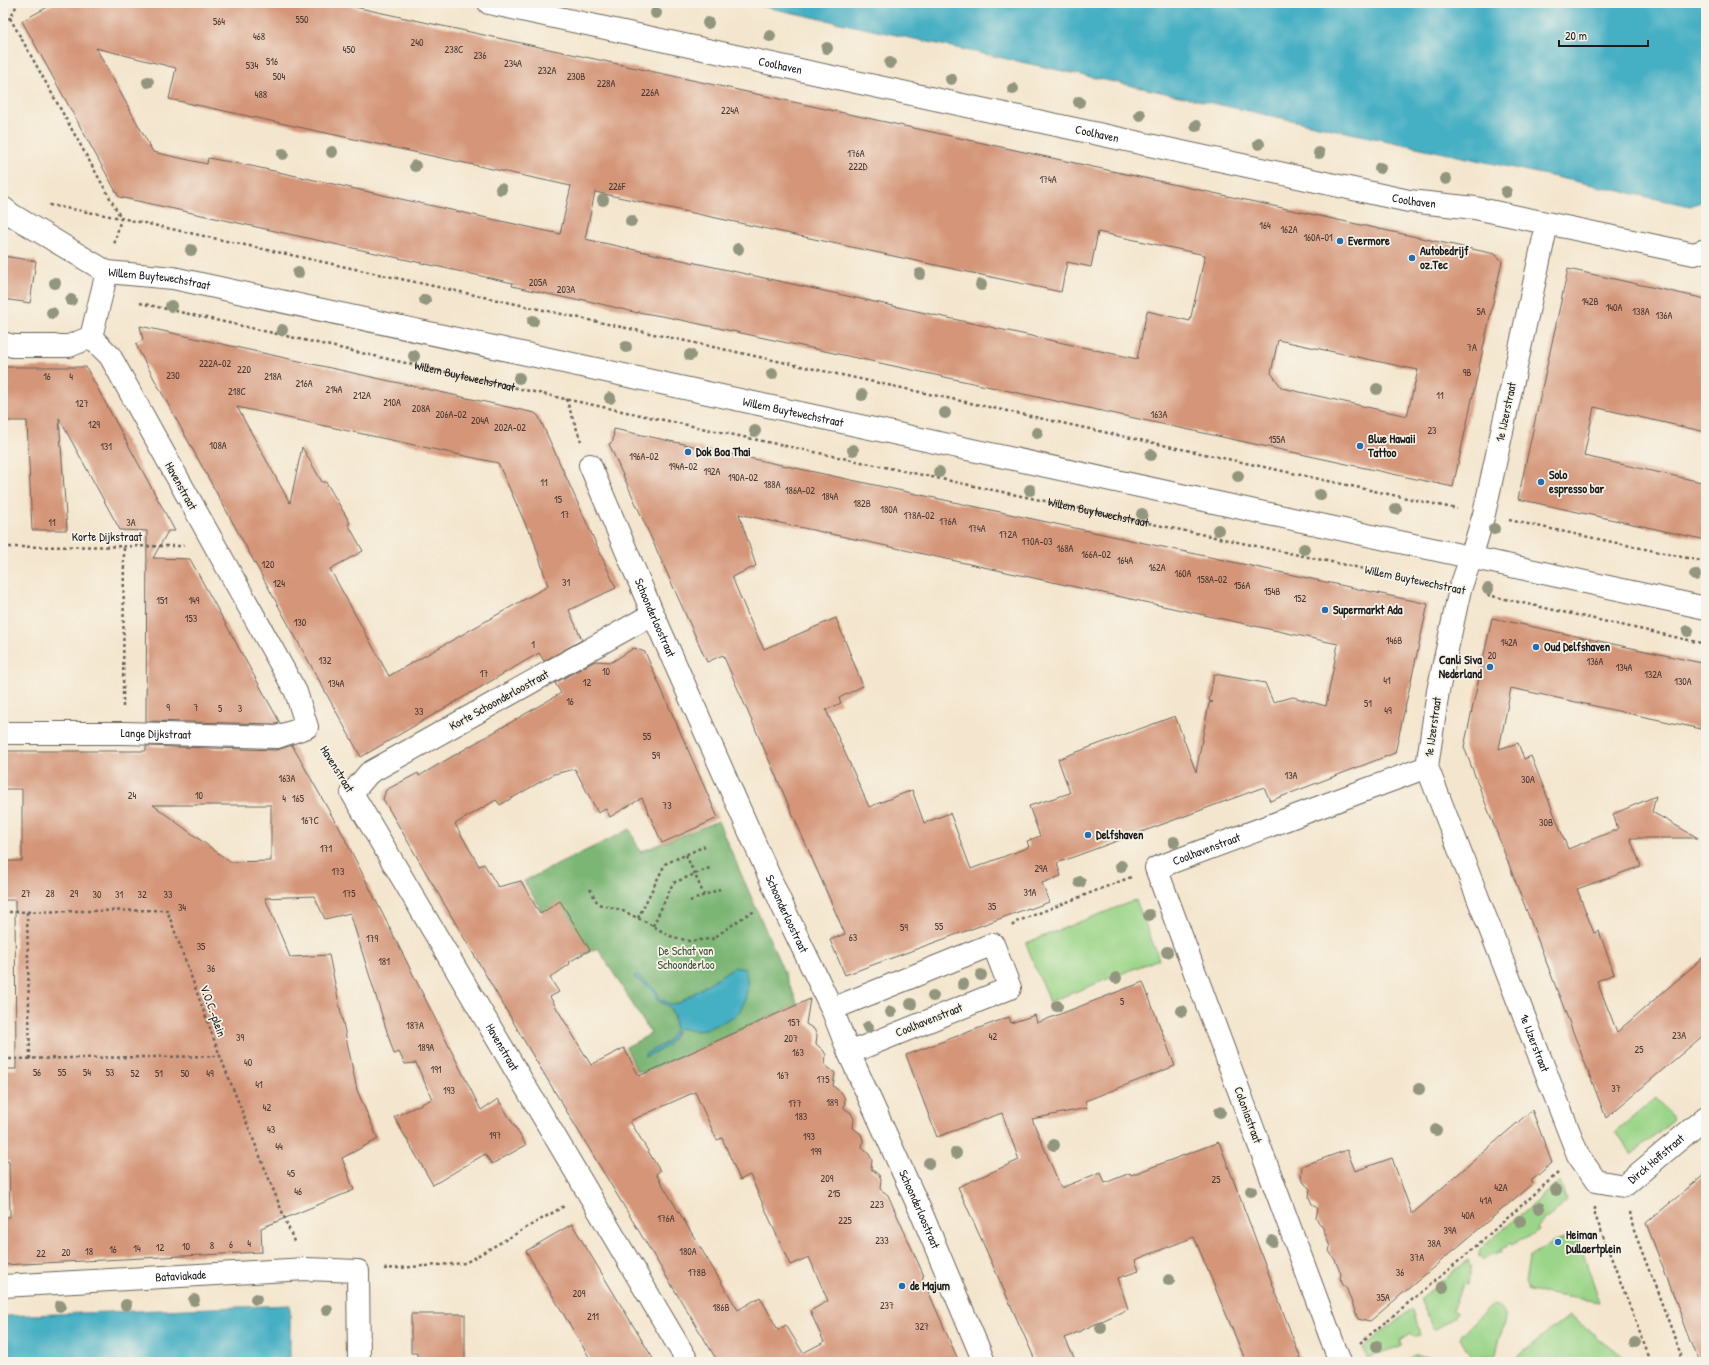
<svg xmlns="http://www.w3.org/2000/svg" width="1709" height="1365" font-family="'Patrick Hand',sans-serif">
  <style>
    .green { fill: #9bd589; stroke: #5c7852 }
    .forest { fill: #7cb675; stroke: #4c6948; fill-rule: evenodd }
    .water { fill: #44afc3; stroke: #306670 }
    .building { fill: #d49578; fill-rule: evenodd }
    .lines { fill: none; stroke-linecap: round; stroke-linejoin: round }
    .minor-casing { stroke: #68635a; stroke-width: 24 }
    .path { stroke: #68635a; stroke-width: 2.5; stroke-dasharray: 3 3; stroke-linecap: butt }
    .minor { stroke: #fff; stroke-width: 22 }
    .tree { fill: #92967e }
    .poi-dot { fill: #1f6fb2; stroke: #f7f3e8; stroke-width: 1.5 }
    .labels { text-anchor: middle; stroke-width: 3.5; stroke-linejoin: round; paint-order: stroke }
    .number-label { font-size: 10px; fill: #4a3a33 }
    .street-label { font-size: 12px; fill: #1c1c1c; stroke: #f7f3e8 }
    .poi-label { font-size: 12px; font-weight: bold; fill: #1c1c1c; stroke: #f7f3e8; text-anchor: start }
    .park-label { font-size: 12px; fill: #42543d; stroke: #f7f3e8 }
  </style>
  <rect width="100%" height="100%" fill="#f7f3e8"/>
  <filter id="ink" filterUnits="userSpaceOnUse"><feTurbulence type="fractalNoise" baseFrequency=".025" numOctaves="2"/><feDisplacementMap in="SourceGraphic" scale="8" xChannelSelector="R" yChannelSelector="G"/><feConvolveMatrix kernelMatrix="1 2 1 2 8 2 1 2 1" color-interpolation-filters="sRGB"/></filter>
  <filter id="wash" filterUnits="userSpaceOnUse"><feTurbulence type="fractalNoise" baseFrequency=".012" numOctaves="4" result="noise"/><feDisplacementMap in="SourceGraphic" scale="16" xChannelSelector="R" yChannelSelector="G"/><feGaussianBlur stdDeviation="0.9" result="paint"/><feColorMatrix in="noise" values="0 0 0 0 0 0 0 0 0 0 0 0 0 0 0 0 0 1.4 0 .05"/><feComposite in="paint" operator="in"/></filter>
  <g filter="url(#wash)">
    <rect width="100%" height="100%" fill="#f4e6ce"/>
    <g class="green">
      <polygon points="1136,900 1159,959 1049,1002 1026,943"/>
      <polygon points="1656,1098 1674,1119 1632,1154 1615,1132"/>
      <polygon points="1560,1181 1566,1200 1548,1220 1545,1219 1537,1228 1539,1230 1527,1238 1512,1245 1511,1243 1500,1249 1501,1252 1484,1260 1480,1256 1479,1250"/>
      <polygon points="1576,1234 1600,1302 1529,1291 1525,1283 1529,1257 1551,1243"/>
      <polygon points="1468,1260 1472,1266 1467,1285 1463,1284 1453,1311 1456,1312 1453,1318 1436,1329 1433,1328 1421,1302 1421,1298"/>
      <path d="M1494,1305l9,5 3,4 -10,40 -2,2c-25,3 -22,4 -34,-18l3,-5 26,-26z"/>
      <polygon points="1410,1309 1413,1310 1420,1334 1414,1337 1411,1334 1400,1341 1402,1345 1367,1358 1363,1348"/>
      <polygon points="1569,1315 1627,1359 1618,1362 1510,1362"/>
      <polygon points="1414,1355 1419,1355 1448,1362 1406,1362"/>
    </g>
    <path class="forest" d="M718,821l80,183 -155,69 -6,-2 -11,-24 25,-13 -53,-86 -27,12 -47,-79 106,-52 10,23zM734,967l3,47c-18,10 -36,19 -56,14l-4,2 -6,11 -26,15v-2c24,-12 39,-19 24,-48l-8,-3 -12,-16 -15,-10 3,-2 20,16 3,8 11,5 8,-1z"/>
    <g class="water">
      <polygon points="747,3 1706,3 1706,200 1690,206"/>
      <path d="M734,967l11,2c4,14 3,33 -8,45 -5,5 -28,14 -34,16 -8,2 -15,0 -22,-2l-4,2 -10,16 -22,11v-3l21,-11 9,-14 -1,-13 -5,-10 -12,-6c-5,-12 -13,-16 -23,-23l3,-2c9,10 18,10 23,24l11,5 8,-1z"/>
      <polygon points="290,1305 290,1362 3,1362 3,1316"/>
    </g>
    <g id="blocks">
      <g class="building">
        <path d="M55,3h281l1159,251 7,7 -49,226 -758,-164 -28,-6 -29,-5v1l-58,-14v2l-32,-7 -36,-8 1,-3 -394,-86 -97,-176zM96,48l80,20 -7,31 402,87 -11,48 -309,-68 -43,-8 -1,6 -54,-12zM595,192l466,100 6,-30 24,5 7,-35 107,23 -15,66 -43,-10 -10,48 -552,-120zM1278,340l140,30 -11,46 -125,-28 -11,-15z"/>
        <polygon points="3,256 36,261 30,303 3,299"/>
        <polygon points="1568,269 1706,299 1706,432 1594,407 1584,456 1706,483 1706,540 1518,499"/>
        <path d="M140,326l395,87 4,4 77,171 -47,22 13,30 -38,21 -5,-8 -178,104 -221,-404 -4,-9 7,-4zM237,407l261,56 31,69 2,-1 17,55 -159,90 -59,-107 33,-18 -15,-27 2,-1 -24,-41h-4l-20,-35 -12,56z"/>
        <polygon points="3,367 86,367 175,531 168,531 153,558 190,559 280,723 275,724 146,721 147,531 120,530 59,418 67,530 32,530 27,421 3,421"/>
        <path d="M614,429l814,175 -33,149 -125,48 -6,-14 -207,76 4,13 -19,7 7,19 -19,7 -1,-1 -184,67 -15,-35 15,-6 -122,-279 -16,7 -98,-218 4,-3zM739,514l599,130 -12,62 -33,-9 -20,5 -8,-19 -51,-9 -5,27 4,1 -4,1 -13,69 -21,-56 -117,43 12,34 -41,13 11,30 -13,5 2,6 -58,22 -21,-56 -26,10 -12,-33 -43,17 -43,-97 15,-7 -2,-5 24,-12 -27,-68 -72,31 -11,-22 -21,-50 24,-11z"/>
        <polygon points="1492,618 1706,664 1706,730 1511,688 1499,749 1518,743 1524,759 1531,756 1568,849 1618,829 1613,814 1656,796 1652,812 1698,838 1630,838 1641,866 1577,889 1594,933 1599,931 1614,974 1597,981 1617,1032 1706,955 1706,1033 1606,1118 1464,747"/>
        <path d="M634,648l11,4 73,166 -56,25 -20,-45 -32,19 -4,-8 -8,4 -23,-44 -21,5 -54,31 -4,-5 -41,24 24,42 5,-2 14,23 23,-6 19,33 20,-13 30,49 -21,12 1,2 -20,14 9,14 -9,5 41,68 33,-17 15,28 171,-77 -4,25 8,5 3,6 -1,9 7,6 3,5 -1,10 10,8 -2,13 9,7 3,6 -1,9 7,5 3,6 -1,9 8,6 2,6 -1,8 7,6 3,6 -1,9 8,6 2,5 -1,9 8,6 36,81 -2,1 37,85h-241l-189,-313 -146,-250 3,-9 32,-17 1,3 142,-83 -6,-10 40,-22 17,1zM695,1092l22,48 5,-2 18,42 10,-5 40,90 19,-8 19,44 -18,10 14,31 -21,11 -17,-28 -8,5 -18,-33 -22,13 -82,-136 4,-3 -30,-50z"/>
        <path d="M292,745l45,80h1l143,285 17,-11 28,46 -34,19 -7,-10 -52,31 -39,-68 38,-18 -16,-36 -11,1 -6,-12 -5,2 -44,-141 -25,6 -11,-23 -49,2 25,59 39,-2 28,135 21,49 -36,19 12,32 -93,38 1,24 -259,13v-48h7l-1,-56 -6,1v-93h13l-1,-169h-12v-39h19v-72h-19v-38h143v-5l131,4zM153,805h118v56l-41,1z"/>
        <polygon points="1143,982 1175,1066 1085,1101 1087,1108 1032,1119 1061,1188 1101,1172 1105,1183 1130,1173 1131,1175 1219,1142 1302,1362 1246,1362 1194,1237 1135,1260 1139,1271 1118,1278 1128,1309 1065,1338 1076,1362 1036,1362 958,1187 1019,1160 1002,1113 937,1137 906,1055 1009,1017 1011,1023 1035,1015 1037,1023"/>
        <polygon points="1532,1110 1552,1163 1531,1181 1533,1183 1369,1322 1358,1319 1346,1287 1343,1285 1340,1278 1341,1274 1335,1260 1329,1251 1330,1247 1322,1226 1319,1223 1316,1217 1318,1209 1312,1204 1309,1197 1310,1189 1304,1183 1301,1176 1302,1166 1347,1150 1355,1171 1392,1158 1412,1214"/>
        <polygon points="1706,1173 1706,1362 1699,1362 1646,1223"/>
        <polygon points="572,1224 637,1332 655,1362 592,1362 526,1251"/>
        <polygon points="411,1314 465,1314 465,1362 417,1362 417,1353 411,1353"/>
      </g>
    </g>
  </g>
  <g filter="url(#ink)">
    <use href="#blocks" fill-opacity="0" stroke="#68635a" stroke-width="1"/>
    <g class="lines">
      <g class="minor-casing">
        <g id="minor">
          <path id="s2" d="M489,3l920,198 66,7 219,46 12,-4"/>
          <path id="s3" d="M3,208l9,7 95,57 66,6c511,111 1022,221 1533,330"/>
          <path id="s4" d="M1547,224l-63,290 -13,44 -11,31 -22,102 -11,76 151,388 18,26 28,5 82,-69"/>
          <polyline points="91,337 107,272"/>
          <polyline points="3,343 13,346 69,346 91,337"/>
          <path id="s5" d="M590,465l63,149 129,291 50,104 17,44 72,159 63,150"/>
          <path id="s6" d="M653,614l-284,159 -17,20 336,569"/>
          <path id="s7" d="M3,733h120l154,4 30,-10 -11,-35 -186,-336 -19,-19"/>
          <polyline points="832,1009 993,944 1010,988 849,1053"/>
          <path id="s8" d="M3,1286l303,-17 52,2 1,91"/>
          <path id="s9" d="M1340,1362l-184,-494 271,-101"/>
        </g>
      </g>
      <g class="path">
        <polyline points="10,18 121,218 114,245"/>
        <polyline points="3,22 10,18 18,3"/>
        <polyline points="49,205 121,218 1457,509"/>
        <path id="s1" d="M140,303l425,96 870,185"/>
        <polyline points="566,399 581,441"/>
        <polyline points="1509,520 1706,562"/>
        <polyline points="3,547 182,546 184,545"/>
        <polyline points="1487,595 1706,644"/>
        <polyline points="123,707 124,546"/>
        <polyline points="324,748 337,771"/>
        <polyline points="686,855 704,895"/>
        <polyline points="590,889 598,904 621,910 646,922 670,936 689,941 712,939 748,914 756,911"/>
        <polyline points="690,901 720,889"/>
        <polyline points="3,912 167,910 220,1056 295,1244"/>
        <polyline points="27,912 30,1059"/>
        <polyline points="638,918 665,864 705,846"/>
        <polyline points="653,926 673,883 712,867"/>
        <polyline points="1012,926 1016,922 1131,877"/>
        <polyline points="3,1059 220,1056"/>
        <polyline points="1595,1207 1595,1215 1651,1362"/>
        <polyline points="1630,1212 1633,1228 1673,1333 1682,1362"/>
        <polyline points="384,1269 465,1263 566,1205"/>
        <polyline points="1360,1343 1466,1255 1558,1173"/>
      </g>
      <use href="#minor" class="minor"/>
    </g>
    <g class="tree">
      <circle cx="656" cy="13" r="6"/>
      <circle cx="708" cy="23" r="6"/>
      <circle cx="770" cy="36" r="6"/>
      <circle cx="827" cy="48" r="6"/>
      <circle cx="890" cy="63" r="6"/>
      <circle cx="951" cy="79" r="6"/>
      <circle cx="148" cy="82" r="6"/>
      <circle cx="1013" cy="89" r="6"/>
      <circle cx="1079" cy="102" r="6"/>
      <circle cx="1140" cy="115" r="6"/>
      <circle cx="1196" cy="126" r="6"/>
      <circle cx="1259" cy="144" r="6"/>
      <circle cx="332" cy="152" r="6"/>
      <circle cx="1319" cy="153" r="6"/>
      <circle cx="283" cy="154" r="6"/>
      <circle cx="415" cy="166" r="6"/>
      <circle cx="1380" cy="168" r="6"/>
      <circle cx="1446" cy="179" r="6"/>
      <circle cx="501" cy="189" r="6"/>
      <circle cx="1506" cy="192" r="6"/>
      <circle cx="603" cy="200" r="6"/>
      <circle cx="631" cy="221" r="6"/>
      <circle cx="738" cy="249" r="6"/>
      <circle cx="191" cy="250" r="6"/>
      <circle cx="298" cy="273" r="6"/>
      <circle cx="920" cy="274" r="6"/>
      <circle cx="55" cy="283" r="6"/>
      <circle cx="981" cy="285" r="6"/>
      <circle cx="71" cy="300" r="6"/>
      <circle cx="425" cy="300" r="6"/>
      <circle cx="171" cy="306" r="6"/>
      <circle cx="52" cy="313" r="6"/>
      <circle cx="533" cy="321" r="6"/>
      <circle cx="282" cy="330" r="6"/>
      <circle cx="626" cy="347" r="6"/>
      <circle cx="690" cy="355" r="6"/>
      <circle cx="414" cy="356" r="6"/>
      <circle cx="772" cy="374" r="6"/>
      <circle cx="519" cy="378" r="6"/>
      <circle cx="1377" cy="389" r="6"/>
      <circle cx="862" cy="395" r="6"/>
      <circle cx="610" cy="398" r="6"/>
      <circle cx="945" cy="413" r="6"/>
      <circle cx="755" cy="431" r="6"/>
      <circle cx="1037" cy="433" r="6"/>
      <circle cx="853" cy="450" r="6"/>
      <circle cx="1151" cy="455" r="6"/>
      <circle cx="939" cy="472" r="6"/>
      <circle cx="1238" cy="476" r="6"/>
      <circle cx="1030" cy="490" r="6"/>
      <circle cx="1320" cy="495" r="6"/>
      <circle cx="1396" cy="509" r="6"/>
      <circle cx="1142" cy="514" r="6"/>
      <circle cx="1494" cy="529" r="6"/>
      <circle cx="1218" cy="530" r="6"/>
      <circle cx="1304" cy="549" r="6"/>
      <circle cx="1695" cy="575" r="6"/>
      <circle cx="1488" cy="589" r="6"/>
      <circle cx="1688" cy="631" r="6"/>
      <circle cx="1174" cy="842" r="6"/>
      <circle cx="1121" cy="866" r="6"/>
      <circle cx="1080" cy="882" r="6"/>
      <circle cx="1149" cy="915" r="6"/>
      <circle cx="1167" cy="952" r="6"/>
      <circle cx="981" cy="975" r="6"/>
      <circle cx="1116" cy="978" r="6"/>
      <circle cx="963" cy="984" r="6"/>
      <circle cx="933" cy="996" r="6"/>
      <circle cx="911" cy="1004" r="6"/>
      <circle cx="1057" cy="1006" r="6"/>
      <circle cx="1182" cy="1011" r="6"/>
      <circle cx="891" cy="1012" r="6"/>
      <circle cx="868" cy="1027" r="6"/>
      <circle cx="1419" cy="1089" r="6"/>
      <circle cx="1220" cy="1112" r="6"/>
      <circle cx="1436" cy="1130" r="6"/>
      <circle cx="1054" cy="1145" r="6"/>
      <circle cx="956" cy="1153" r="6"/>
      <circle cx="929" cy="1163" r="6"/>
      <circle cx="1556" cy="1190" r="6"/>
      <circle cx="1251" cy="1191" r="6"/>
      <circle cx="1539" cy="1208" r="6"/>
      <circle cx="1520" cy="1221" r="6"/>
      <circle cx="1272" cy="1241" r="6"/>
      <circle cx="1169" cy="1280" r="6"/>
      <circle cx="1443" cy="1287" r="6"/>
      <circle cx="256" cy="1299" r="6"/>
      <circle cx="194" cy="1300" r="6"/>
      <circle cx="126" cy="1305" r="6"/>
      <circle cx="60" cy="1306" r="6"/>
      <circle cx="327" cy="1310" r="6"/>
      <circle cx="1101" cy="1328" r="6"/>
      <circle cx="1635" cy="1343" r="6"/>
      <circle cx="1377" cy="1346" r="6"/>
    </g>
  </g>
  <g class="poi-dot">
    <circle cx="1340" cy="241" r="4"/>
    <circle cx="1412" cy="258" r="4"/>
    <circle cx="1360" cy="446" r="4"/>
    <circle cx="688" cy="452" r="4"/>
    <circle cx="1541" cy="482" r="4"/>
    <circle cx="1325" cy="610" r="4"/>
    <circle cx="1536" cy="647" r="4"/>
    <circle cx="1490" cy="667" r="4"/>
    <circle cx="1088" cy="835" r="4"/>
    <circle cx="1558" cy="1242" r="4"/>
    <circle cx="902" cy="1286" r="4"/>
  </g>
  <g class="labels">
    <g class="number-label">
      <text x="302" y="23">550</text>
      <text x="219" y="25">564</text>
      <text x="259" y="40">468</text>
      <text x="417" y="46">240</text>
      <text x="349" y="53">450</text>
      <text x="454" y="53">238C</text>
      <text x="480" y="59">236</text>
      <text x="272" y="65">516</text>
      <text x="513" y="67">234A</text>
      <text x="252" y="69">534</text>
      <text x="547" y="74">232A</text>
      <text x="279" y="80">504</text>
      <text x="576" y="80">230B</text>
      <text x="606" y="87">228A</text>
      <text x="650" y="96">226A</text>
      <text x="261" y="98">488</text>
      <text x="730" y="114">224A</text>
      <text x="856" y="157">176A</text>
      <text x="858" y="170">222D</text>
      <text x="1048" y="183">174A</text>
      <text x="617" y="190">226F</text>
      <text x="1265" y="229">164</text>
      <text x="1289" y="233">162A</text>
      <text x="1318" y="241">160A-01</text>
      <text x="538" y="286">205A</text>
      <text x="566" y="293">203A</text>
      <text x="1590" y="305">142B</text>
      <text x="1614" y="311">140A</text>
      <text x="1481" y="315">5A</text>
      <text x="1641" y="315">138A</text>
      <text x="1664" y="319">136A</text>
      <text x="1472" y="351">7A</text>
      <text x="215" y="367">222A-02</text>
      <text x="244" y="373">220</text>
      <text x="1467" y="376">9B</text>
      <text x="173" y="379">230</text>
      <text x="47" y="380">16</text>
      <text x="71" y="380">4</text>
      <text x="273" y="380">218A</text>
      <text x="304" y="387">216A</text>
      <text x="334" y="393">214A</text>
      <text x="237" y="395">218C</text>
      <text x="362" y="399">212A</text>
      <text x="1440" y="399">11</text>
      <text x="392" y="406">210A</text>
      <text x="82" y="407">127</text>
      <text x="421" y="412">208A</text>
      <text x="451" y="418">206A-02</text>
      <text x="1159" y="418">163A</text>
      <text x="480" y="424">204A</text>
      <text x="94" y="428">129</text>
      <text x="510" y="431">202A-02</text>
      <text x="1432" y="434">23</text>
      <text x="1277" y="443">155A</text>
      <text x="218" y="449">108A</text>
      <text x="106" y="450">131</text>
      <text x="644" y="460">196A-02</text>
      <text x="683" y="470">194A-02</text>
      <text x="712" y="475">192A</text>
      <text x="743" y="481">190A-02</text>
      <text x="544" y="486">11</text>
      <text x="772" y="488">188A</text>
      <text x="800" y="494">186A-02</text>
      <text x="830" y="500">184A</text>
      <text x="558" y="503">15</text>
      <text x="862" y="507">182B</text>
      <text x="889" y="513">180A</text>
      <text x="565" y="518">17</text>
      <text x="919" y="519">178A-02</text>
      <text x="948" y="525">176A</text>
      <text x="52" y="526">11</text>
      <text x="131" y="526">3A</text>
      <text x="977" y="532">174A</text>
      <text x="1008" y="538">172A</text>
      <text x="1037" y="545">170A-03</text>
      <text x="1065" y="552">168A</text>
      <text x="1096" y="558">166A-02</text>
      <text x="1125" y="564">164A</text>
      <text x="268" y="568">120</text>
      <text x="1157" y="571">162A</text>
      <text x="1183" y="577">160A</text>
      <text x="1212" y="583">158A-02</text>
      <text x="566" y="586">31</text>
      <text x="279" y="587">124</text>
      <text x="1242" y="589">156A</text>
      <text x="1272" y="595">154B</text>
      <text x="1300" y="602">152</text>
      <text x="162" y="604">151</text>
      <text x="194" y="604">149</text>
      <text x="191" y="622">153</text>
      <text x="300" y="626">130</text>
      <text x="1394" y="644">146B</text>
      <text x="1509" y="646">142A</text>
      <text x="533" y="648">1</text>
      <text x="1492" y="659">20</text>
      <text x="325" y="664">132</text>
      <text x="1595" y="665">136A</text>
      <text x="1624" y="671">134A</text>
      <text x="606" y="675">10</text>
      <text x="484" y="677">17</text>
      <text x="1653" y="678">132A</text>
      <text x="1387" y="684">41</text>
      <text x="1683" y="685">130A</text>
      <text x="587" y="686">12</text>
      <text x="336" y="687">134A</text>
      <text x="570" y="705">16</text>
      <text x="1368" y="707">51</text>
      <text x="168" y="711">9</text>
      <text x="196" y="711">7</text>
      <text x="220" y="712">5</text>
      <text x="240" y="712">3</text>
      <text x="1388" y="714">49</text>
      <text x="419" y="715">33</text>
      <text x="647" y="740">55</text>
      <text x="656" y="759">59</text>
      <text x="1291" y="779">13A</text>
      <text x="287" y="782">163A</text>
      <text x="1528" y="783">30A</text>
      <text x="132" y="799">24</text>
      <text x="199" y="799">10</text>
      <text x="284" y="802">4</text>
      <text x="298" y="802">165</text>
      <text x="667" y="809">73</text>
      <text x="310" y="824">167C</text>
      <text x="1546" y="826">30B</text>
      <text x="326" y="852">171</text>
      <text x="1041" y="872">29A</text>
      <text x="338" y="875">173</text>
      <text x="1030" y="896">31A</text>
      <text x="26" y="897">27</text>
      <text x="50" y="897">28</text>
      <text x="74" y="897">29</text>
      <text x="349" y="897">175</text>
      <text x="97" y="898">30</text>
      <text x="119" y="898">31</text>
      <text x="142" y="898">32</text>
      <text x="168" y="898">33</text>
      <text x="992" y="910">35</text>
      <text x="182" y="911">34</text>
      <text x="939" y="930">55</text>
      <text x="904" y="931">59</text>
      <text x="853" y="941">63</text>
      <text x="372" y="942">179</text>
      <text x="201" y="950">35</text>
      <text x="384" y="965">181</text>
      <text x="211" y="972">36</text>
      <text x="1122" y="1005">5</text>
      <text x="794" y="1026">157</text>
      <text x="415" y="1029">187A</text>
      <text x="1679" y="1039">23A</text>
      <text x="993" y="1040">42</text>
      <text x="240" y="1041">39</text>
      <text x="791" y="1042">207</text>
      <text x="426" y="1051">189A</text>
      <text x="1639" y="1053">25</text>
      <text x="798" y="1056">163</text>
      <text x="248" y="1066">40</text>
      <text x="436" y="1073">191</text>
      <text x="37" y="1076">56</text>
      <text x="62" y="1076">55</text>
      <text x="87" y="1076">54</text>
      <text x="110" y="1076">53</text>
      <text x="135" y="1077">52</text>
      <text x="159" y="1077">51</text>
      <text x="185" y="1077">50</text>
      <text x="210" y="1077">49</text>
      <text x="783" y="1079">167</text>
      <text x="823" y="1083">175</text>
      <text x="259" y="1088">41</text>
      <text x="1616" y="1092">37</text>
      <text x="449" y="1094">193</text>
      <text x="832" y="1106">189</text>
      <text x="795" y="1107">177</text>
      <text x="267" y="1111">42</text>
      <text x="801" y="1120">183</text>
      <text x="271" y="1133">43</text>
      <text x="495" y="1139">197</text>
      <text x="809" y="1140">193</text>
      <text x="279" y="1150">44</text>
      <text x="816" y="1155">199</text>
      <text x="291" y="1177">45</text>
      <text x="827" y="1182">209</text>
      <text x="1216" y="1183">25</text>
      <text x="1501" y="1191">42A</text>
      <text x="298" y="1195">46</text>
      <text x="834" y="1197">215</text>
      <text x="1486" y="1204">41A</text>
      <text x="877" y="1208">223</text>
      <text x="1468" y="1219">40A</text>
      <text x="666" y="1222">176A</text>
      <text x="845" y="1224">225</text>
      <text x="1450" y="1234">39A</text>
      <text x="882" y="1244">233</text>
      <text x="249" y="1247">4</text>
      <text x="1434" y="1247">38A</text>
      <text x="231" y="1248">6</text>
      <text x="212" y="1249">8</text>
      <text x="186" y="1250">10</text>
      <text x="160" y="1251">12</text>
      <text x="137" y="1252">14</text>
      <text x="113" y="1253">16</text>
      <text x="89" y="1255">18</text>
      <text x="688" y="1255">180A</text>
      <text x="66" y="1256">20</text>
      <text x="41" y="1257">22</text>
      <text x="1417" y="1261">37A</text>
      <text x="697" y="1276">178B</text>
      <text x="1400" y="1276">36</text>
      <text x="579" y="1297">209</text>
      <text x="1383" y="1301">35A</text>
      <text x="887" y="1309">237</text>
      <text x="721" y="1311">186B</text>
      <text x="593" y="1320">211</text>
      <text x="922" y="1330">327</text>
    </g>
    <g class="street-label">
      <text dy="4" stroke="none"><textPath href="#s2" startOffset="298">Coolhaven</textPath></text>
      <text dy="4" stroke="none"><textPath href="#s2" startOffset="622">Coolhaven</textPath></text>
      <text dy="4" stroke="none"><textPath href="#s2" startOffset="946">Coolhaven</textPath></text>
      <text dy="4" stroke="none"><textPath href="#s3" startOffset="175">Willem Buytewechstraat</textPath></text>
      <text dy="4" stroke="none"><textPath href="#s1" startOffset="333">Willem Buytewechstraat</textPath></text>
      <text transform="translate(1506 412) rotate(-78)" y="4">1e IJzerstraat</text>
      <text dy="4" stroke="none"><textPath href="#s3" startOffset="823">Willem Buytewechstraat</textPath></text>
      <text transform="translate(181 486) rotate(61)" y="4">Havenstraat</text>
      <text dy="4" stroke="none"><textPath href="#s1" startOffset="981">Willem Buytewechstraat</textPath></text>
      <text x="107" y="541">Korte Dijkstraat</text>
      <text transform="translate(1415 580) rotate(12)" y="4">Willem Buytewechstraat</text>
      <text dy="4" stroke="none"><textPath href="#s5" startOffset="166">Schoonderloostraat</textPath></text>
      <text transform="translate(499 700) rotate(-29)" y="4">Korte Schoonderloostraat</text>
      <text transform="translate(1433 727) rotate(-82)" y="4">1e IJzerstraat</text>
      <text dy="4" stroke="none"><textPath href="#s7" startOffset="153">Lange Dijkstraat</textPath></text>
      <text transform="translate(337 769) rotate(58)" y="4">Havenstraat</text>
      <text dy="4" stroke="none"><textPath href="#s9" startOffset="581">Coolhavenstraat</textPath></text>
      <text dy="4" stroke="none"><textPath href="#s5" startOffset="490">Schoonderloostraat</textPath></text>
      <text transform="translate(213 1011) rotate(70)" y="4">V.O.C.-plein</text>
      <text transform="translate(929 1020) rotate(-22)" y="4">Coolhavenstraat</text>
      <text dy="4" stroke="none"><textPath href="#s4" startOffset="853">1e IJzerstraat</textPath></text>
      <text dy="4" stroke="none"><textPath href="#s6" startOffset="647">Havenstraat</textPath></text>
      <text transform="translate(1248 1115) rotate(70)" y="4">Coloniastraat</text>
      <text dy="4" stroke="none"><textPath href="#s4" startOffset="1075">Dirck Hoffstraat</textPath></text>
      <text dy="4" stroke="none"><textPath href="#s5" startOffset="814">Schoonderloostraat</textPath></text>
      <text dy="4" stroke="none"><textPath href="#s8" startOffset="178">Bataviakade</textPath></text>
    </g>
    <g class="poi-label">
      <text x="1348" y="245">Evermore</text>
      <text x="1420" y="255">Autobedrijf<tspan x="1420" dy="14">oz.Tec</tspan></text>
      <text x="1368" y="443">Blue Hawaii<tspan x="1368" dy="14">Tattoo</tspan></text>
      <text x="696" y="456">Dok Boa Thai</text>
      <text x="1549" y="479">Solo<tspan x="1549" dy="14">espresso bar</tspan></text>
      <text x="1333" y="614">Supermarkt Ada</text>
      <text x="1544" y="651">Oud Delfshaven</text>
      <text x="1482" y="664" text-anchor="end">Canli Siva<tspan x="1482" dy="14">Nederland</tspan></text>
      <text x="1096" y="839">Delfshaven</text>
      <text x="1566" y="1239">Heiman<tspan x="1566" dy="14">Dullaertplein</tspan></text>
      <text x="910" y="1290">de Majum</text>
    </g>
    <g class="park-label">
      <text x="686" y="955">De Schat van<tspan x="686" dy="14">Schoonderloo</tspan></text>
    </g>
  </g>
  <rect width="1709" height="1365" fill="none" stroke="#f7f3e8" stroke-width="16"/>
  <path d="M1559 40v6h89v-6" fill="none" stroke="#1c1c1c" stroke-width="2"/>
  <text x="1565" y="40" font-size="12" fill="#1c1c1c" stroke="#f7f3e8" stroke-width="3" paint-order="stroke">20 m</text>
</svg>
